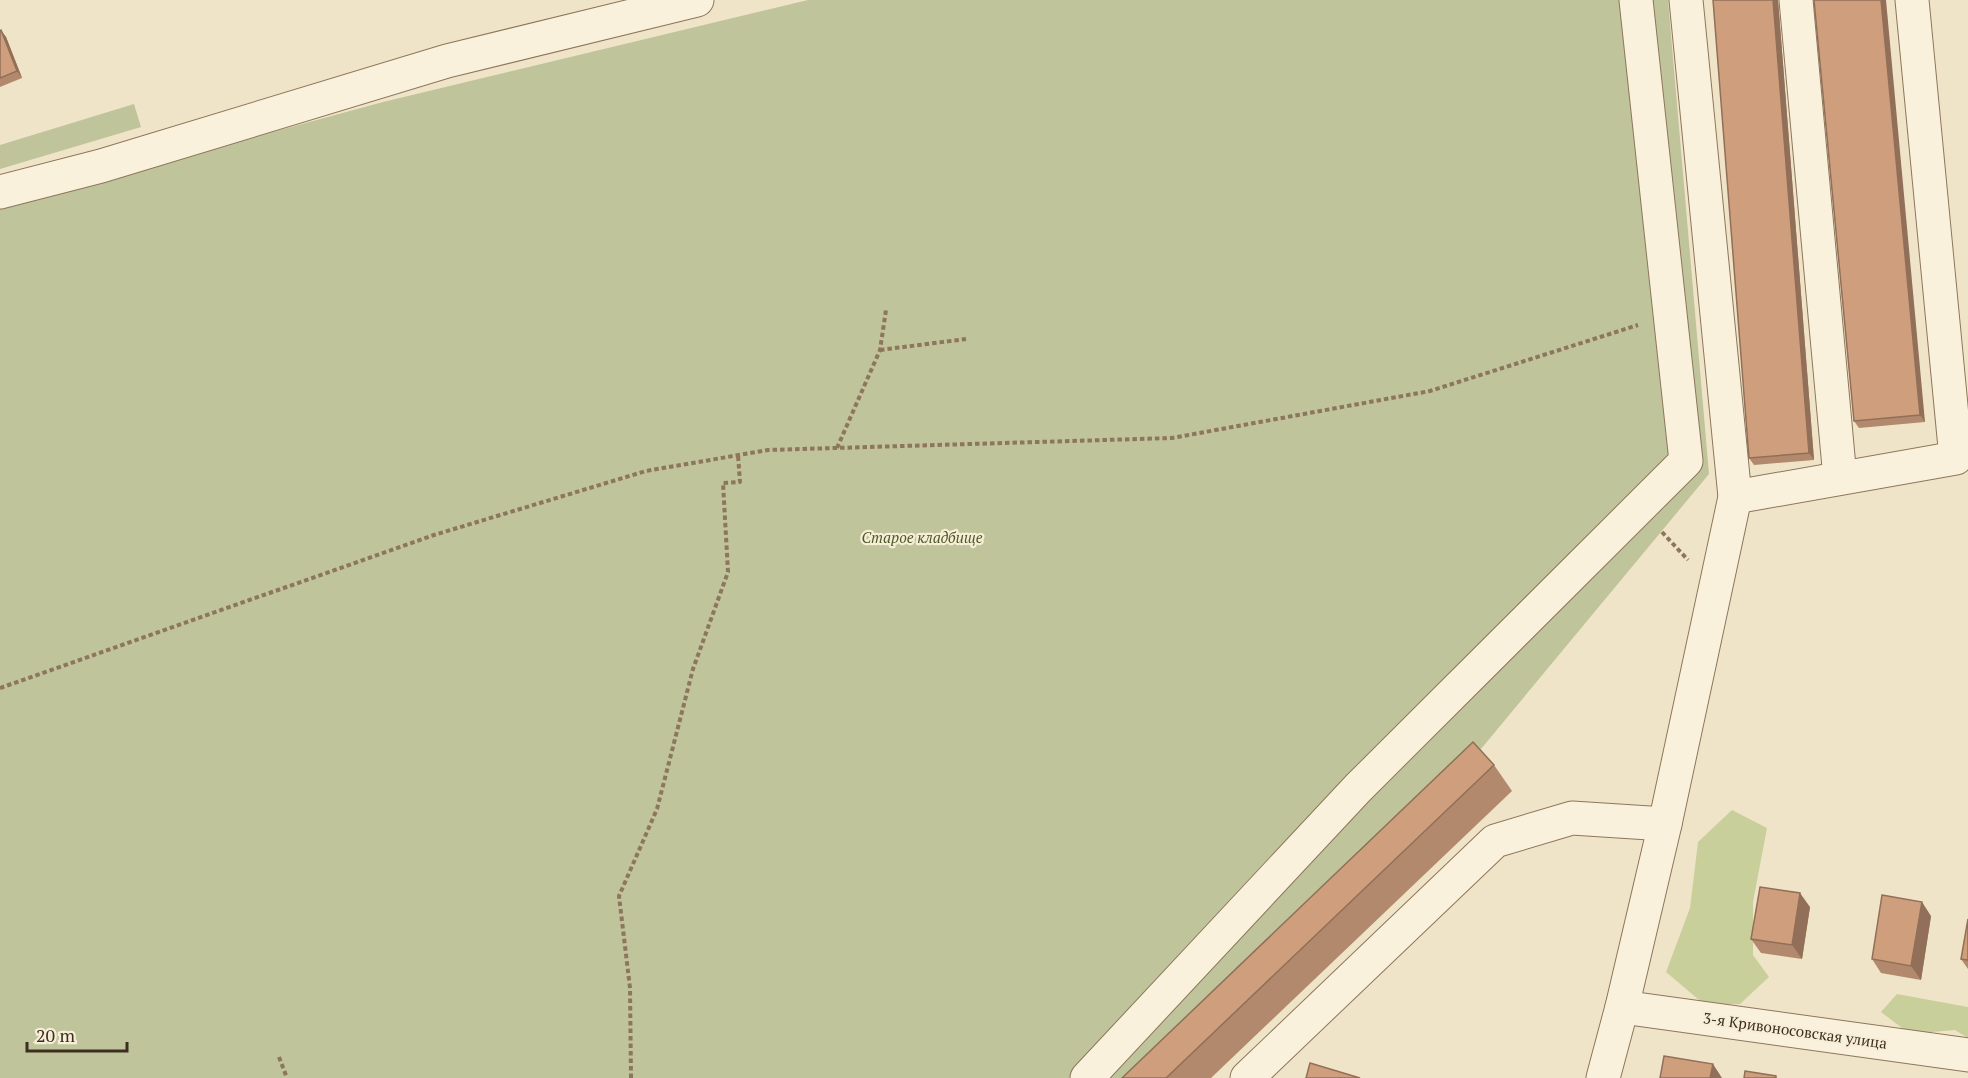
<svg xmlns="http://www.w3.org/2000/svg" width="1968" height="1078" font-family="'PT Serif',serif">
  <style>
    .green { fill: #c9cf9b }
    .cemetery { fill: #bfc49a }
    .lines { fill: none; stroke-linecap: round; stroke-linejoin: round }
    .minor-casing { stroke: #8d765c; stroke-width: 35 }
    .path { stroke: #8d765c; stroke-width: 4; stroke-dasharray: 4.5 3; stroke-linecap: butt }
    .minor { stroke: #faf1dc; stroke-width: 33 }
    .wall { fill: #b2896c }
    .shaded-wall { fill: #916f58 }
    .building { fill: #cf9f7d; stroke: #916f58; stroke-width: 1.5 }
    .labels { text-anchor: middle; stroke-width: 4.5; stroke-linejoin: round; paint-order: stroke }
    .park-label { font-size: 15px; font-style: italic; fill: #4d5a26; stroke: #f7eed8 }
    .street-label { font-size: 15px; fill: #3d2e20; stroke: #f7eed8 }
  </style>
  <rect width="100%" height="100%" fill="#f0e4c8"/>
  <g class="green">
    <polygon points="1732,810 1767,828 1753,902 1753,955 1769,977 1740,1004 1705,1005 1666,972 1690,908 1698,842"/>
    <polygon points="1897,994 1968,1007 1968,1038 1955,1030 1910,1034 1881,1012"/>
  </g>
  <g class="cemetery">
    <polygon points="808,0 1668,0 1709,474 1466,767 1148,1078 0,1078 0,206 383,102"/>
    <polygon points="134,104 141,127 0,169 0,145"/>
  </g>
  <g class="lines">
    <g class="minor-casing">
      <g id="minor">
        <polyline points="1796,0 1840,478"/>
        <polyline points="0,192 101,166 447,61 697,0"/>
        <polyline points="1735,497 1956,458 1912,0"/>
        <polyline points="1622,1007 1968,1055"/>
        <polyline points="1087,1078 1358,788 1686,461 1636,0"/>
        <polyline points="1247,1078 1495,841 1572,818 1665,824"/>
        <polyline points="1603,1078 1622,1007 1665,824 1735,497 1686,0"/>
      </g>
    </g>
    <g class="path">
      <polyline points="880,350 966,339"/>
      <polyline points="837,448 880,350 886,310"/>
      <polyline points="1662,532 1688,560"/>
      <polyline points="0,688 434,535 646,471 768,450 1172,438 1430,391 1638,325"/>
      <polyline points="279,1057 287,1078"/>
      <polyline points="631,1078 630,988 619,896 657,809 693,669 728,572 723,483 740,482 738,455"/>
    </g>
    <use href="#minor" class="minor"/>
  </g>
  <g class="wall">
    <polygon points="1713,0 1778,0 1814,460 1754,465 1749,458"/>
    <polygon points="1814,0 1925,422 1859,428 1854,421"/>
    <polygon points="0,31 6,37 22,78 0,87"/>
    <polygon points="1494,765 1512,791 1211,1078 1122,1078"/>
    <polygon points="1810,907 1802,959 1761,953 1751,939"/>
    <polygon points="1931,916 1921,980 1881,973 1872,959"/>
    <polygon points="1968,919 1968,969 1961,959"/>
  </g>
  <g class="shaded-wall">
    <polygon points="1773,0 1778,0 1814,460 1809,453"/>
    <polygon points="1881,0 1886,0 1925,422 1920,415"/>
    <polygon points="1,30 6,37 22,78 17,71"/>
    <polygon points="1800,893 1810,907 1802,959 1792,945"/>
    <polygon points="1922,902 1931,916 1921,980 1911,966"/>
    <polygon points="1713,1064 1722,1078 1710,1078"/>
  </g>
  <g class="building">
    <polygon points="1713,0 1773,0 1809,453 1749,458"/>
    <polygon points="1814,0 1881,0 1920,415 1854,421"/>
    <polygon points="1,30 17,71 0,78 0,31"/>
    <polygon points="1473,742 1494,765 1166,1078 1122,1078"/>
    <polygon points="1760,887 1800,893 1792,945 1751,939"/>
    <polygon points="1882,895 1922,902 1911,966 1872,959"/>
    <polygon points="1968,919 1968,960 1961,959"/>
    <polygon points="1664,1056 1713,1064 1710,1078 1660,1078"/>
    <polygon points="1310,1063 1360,1078 1306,1078"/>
    <polygon points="1745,1071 1776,1076 1776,1078 1744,1078"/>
  </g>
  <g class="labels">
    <g class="park-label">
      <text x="922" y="543">Старое кладбище</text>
    </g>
    <g class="street-label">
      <text transform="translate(1795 1031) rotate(8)" y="5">3-я Кривоносовская улица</text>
    </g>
  </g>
  <path d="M27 1042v9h100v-9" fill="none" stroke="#3d2e20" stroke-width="3"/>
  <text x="36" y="1042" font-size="18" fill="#3d2e20" stroke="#f7eed8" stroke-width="4.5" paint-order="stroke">20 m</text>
</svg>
